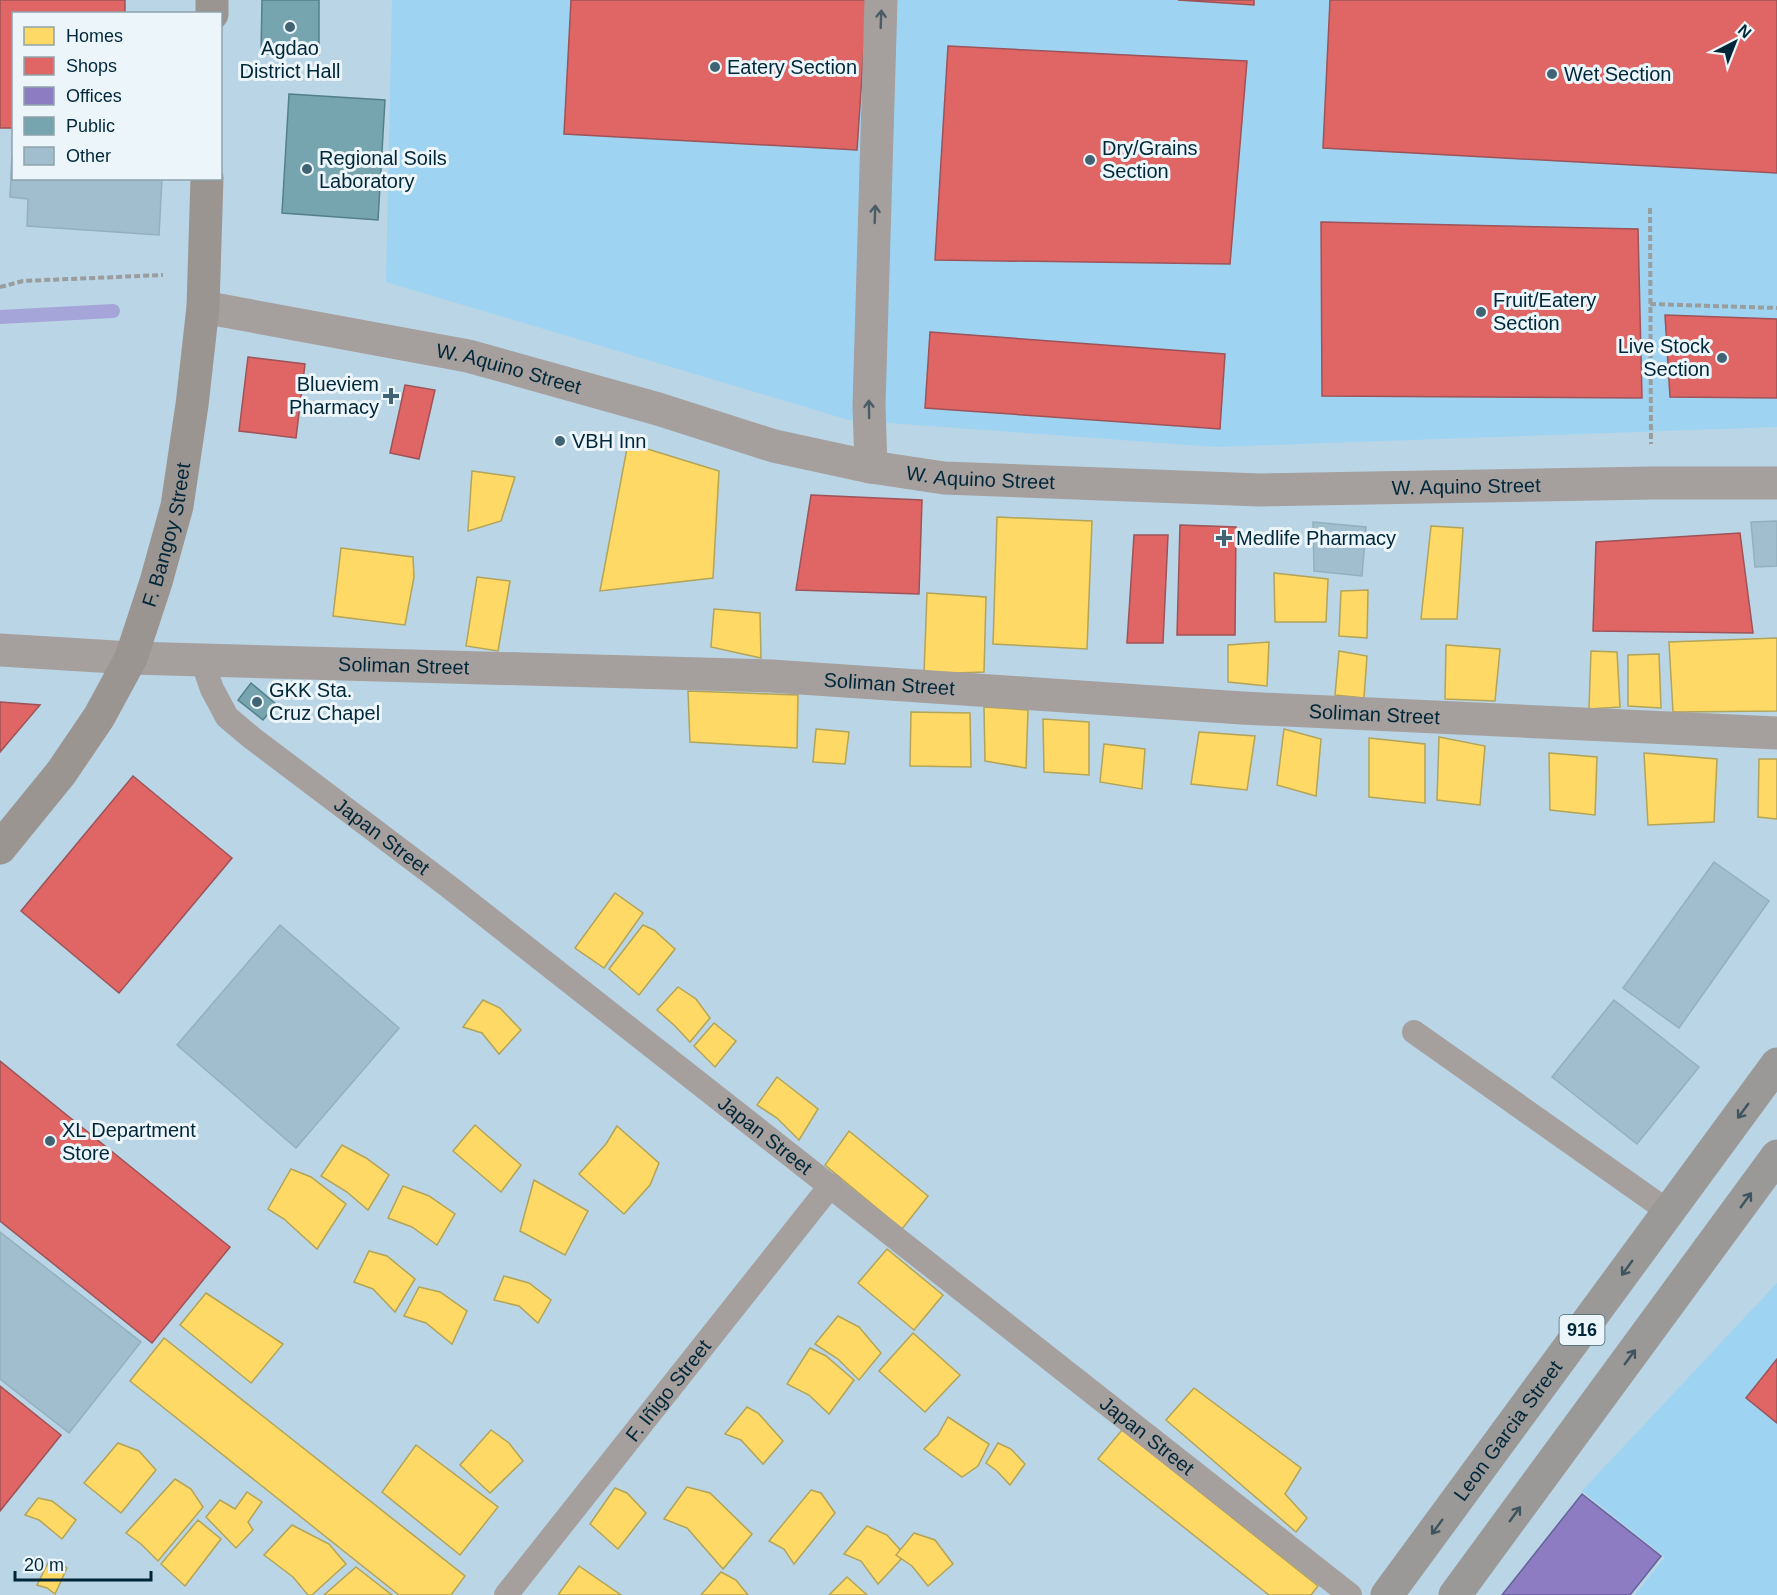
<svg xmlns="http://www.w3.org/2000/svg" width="1777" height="1595" font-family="Arial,sans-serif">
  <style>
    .built { fill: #9ed4f2 }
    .homes { fill: #ffd966; stroke: #b2a458; stroke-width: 1.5 }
    .shops { fill: #e06666; stroke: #9d5358; stroke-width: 1.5 }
    .offices { fill: #8e7cc3; stroke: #63629a; stroke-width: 1.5 }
    .public { fill: #76a5af; stroke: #537f8c; stroke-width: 1.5 }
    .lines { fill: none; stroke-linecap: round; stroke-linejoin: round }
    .stream { stroke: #a6a5d9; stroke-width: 14 }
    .building { fill: #a1bece; stroke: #92b0c0; stroke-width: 1.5 }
    .path { stroke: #999d9e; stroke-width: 4; stroke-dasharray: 6 3; stroke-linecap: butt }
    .lane { stroke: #a59f9d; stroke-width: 24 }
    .street { stroke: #a59f9d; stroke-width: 33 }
    .secondary { stroke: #9b9592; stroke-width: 33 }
    .primary { stroke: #9b9997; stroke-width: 33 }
    .oneway { stroke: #4a5d66 }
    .oneway2 { stroke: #3e555f }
    .poi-dot { fill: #416475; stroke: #ecf5f9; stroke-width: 2 }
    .labels { text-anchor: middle; stroke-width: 6; stroke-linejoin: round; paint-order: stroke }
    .shield { fill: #ecf5f9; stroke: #476573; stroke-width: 1.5 }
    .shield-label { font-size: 18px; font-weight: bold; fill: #002739 }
    .poi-label { font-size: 20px; fill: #002739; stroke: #ecf5f9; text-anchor: start }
    .street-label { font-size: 20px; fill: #002739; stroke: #ecf5f9 }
  </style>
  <rect width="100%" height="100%" fill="#bad5e5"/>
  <g class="built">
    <polygon points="392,0 1777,0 1777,427 1216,447 849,420 386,282"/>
    <polygon points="1777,1283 1777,1595 1635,1595 1665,1557 1582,1491"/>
  </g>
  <g class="homes">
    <polygon points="628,443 719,471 713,578 600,591"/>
    <polygon points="472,471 515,477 501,521 468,531"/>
    <polygon points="997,517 1092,521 1087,649 993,644"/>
    <polygon points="1431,526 1463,528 1457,619 1421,619"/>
    <polygon points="341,548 413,557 414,577 405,625 333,616"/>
    <polygon points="1274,573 1328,579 1326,622 1275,622"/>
    <polygon points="477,577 510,581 498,651 466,646"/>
    <polygon points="1368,590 1367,638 1339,636 1341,591"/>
    <polygon points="927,593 986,597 984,672 924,674"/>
    <polygon points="714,609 760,613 761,658 711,647"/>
    <polygon points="1777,638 1777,711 1673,712 1669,642"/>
    <polygon points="1269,642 1267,686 1228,682 1228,645"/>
    <polygon points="1446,645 1500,649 1495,701 1445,699"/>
    <polygon points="1339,651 1367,656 1364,698 1335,695"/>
    <polygon points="1591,651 1617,652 1620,707 1589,709"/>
    <polygon points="1659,654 1661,708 1628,706 1628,655"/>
    <polygon points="688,691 798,695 797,748 690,742"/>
    <polygon points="984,707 1028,710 1026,768 985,761"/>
    <polygon points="911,712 970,713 971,767 910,766"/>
    <polygon points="1043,719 1089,722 1089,775 1044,772"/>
    <polygon points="816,729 849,732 845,764 813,762"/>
    <polygon points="1284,729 1321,739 1316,796 1277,785"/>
    <polygon points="1199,732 1255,736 1247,790 1191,784"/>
    <polygon points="1439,737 1485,746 1480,805 1437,800"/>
    <polygon points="1369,738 1425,744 1425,803 1369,797"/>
    <polygon points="1104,744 1145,749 1142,789 1100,782"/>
    <polygon points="1549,753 1597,757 1595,815 1550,810"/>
    <polygon points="1644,753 1717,759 1714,822 1648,825"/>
    <polygon points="1759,759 1777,759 1777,819 1758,817"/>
    <polygon points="615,893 643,913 604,968 575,948"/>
    <polygon points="643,925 654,930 675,949 639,995 609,969"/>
    <polygon points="678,987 696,999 710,1018 690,1042 675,1026 657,1010"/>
    <polygon points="483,1000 500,1008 521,1030 499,1054 482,1033 463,1027"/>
    <polygon points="714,1023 736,1041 715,1067 694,1046"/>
    <polygon points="777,1077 818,1109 799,1140 777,1118 757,1105"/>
    <polygon points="475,1125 521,1165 501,1192 453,1151"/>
    <polygon points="617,1126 659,1163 650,1185 624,1214 579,1174 606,1144"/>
    <polygon points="849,1131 928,1196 902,1229 825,1165"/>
    <polygon points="342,1145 366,1158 389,1175 368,1210 347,1192 321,1176"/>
    <polygon points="291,1169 311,1177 346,1204 317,1249 284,1219 268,1209"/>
    <polygon points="534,1180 588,1211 565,1255 520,1231"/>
    <polygon points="403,1186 429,1196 455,1214 437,1245 412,1227 388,1218"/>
    <polygon points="887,1249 943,1295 914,1330 858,1283"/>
    <polygon points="369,1251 387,1256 415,1279 395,1312 373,1289 354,1282"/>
    <polygon points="504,1276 529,1283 551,1300 538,1323 519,1306 494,1300"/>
    <polygon points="419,1287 440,1292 467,1311 452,1344 426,1323 404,1316"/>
    <polygon points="206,1293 283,1344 251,1383 180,1325"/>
    <polygon points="838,1316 859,1327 881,1353 859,1380 838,1359 815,1344"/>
    <polygon points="913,1333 960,1375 925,1412 879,1371"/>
    <polygon points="164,1338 465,1576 451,1595 399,1595 130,1381"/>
    <polygon points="810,1348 826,1356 854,1380 829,1414 809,1395 787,1384"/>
    <polygon points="1194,1388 1301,1468 1285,1494 1307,1518 1296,1532 1166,1420"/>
    <polygon points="747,1407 758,1413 783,1441 763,1464 741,1440 725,1434"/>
    <polygon points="948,1417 989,1444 978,1466 962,1477 924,1449 938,1435"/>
    <polygon points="491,1430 509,1443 523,1461 490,1493 460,1465"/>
    <polygon points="1122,1430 1318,1586 1311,1595 1269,1595 1098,1459"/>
    <polygon points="118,1443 139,1451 156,1470 121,1513 84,1483"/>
    <polygon points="998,1443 1011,1449 1025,1464 1010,1485 997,1471 986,1463"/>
    <polygon points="416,1445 498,1507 460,1555 382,1492"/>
    <polygon points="175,1479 191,1489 203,1507 158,1561 141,1544 126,1533"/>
    <polygon points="687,1487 710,1493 752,1534 723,1569 687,1528 664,1519"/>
    <polygon points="615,1488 627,1493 646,1513 618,1549 590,1524"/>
    <polygon points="811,1490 821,1493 835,1513 794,1564 784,1549 769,1541"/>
    <polygon points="247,1492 262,1502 248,1522 253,1530 236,1548 206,1517 220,1500 235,1509"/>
    <polygon points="38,1498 52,1501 76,1520 62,1539 39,1520 25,1515"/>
    <polygon points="198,1520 221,1539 185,1586 161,1564"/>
    <polygon points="292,1525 329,1544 346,1564 312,1595 308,1595 293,1577 264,1555"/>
    <polygon points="867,1526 887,1535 905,1555 878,1584 861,1561 844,1554"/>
    <polygon points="914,1533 935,1540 953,1564 928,1586 912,1566 896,1555"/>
    <polygon points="49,1561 59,1562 67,1568 55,1594 47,1588 37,1585"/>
    <polygon points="579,1566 621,1595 558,1595"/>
    <polygon points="356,1567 392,1595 324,1595"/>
    <polygon points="721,1572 736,1580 748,1595 701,1595"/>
    <polygon points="847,1577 866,1594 867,1595 829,1595"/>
  </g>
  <g class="shops">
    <polygon points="0,0 125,0 125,14 14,14 14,128 0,128"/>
    <polygon points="571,0 867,0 857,150 564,134"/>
    <polygon points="1178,0 1254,0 1254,5"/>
    <polygon points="1330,0 1777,0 1777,173 1323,148"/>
    <polygon points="948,46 1247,61 1230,264 935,260"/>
    <polygon points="1321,222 1638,229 1642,398 1322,396"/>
    <polygon points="1665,315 1777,319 1777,398 1670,397"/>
    <polygon points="930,332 1225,354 1220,429 925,408"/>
    <polygon points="248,357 305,364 296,438 239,431"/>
    <polygon points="405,385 435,390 419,459 390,453"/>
    <polygon points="811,495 922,500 919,594 796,590"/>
    <polygon points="1180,525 1236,527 1235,635 1177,635"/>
    <polygon points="1740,533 1753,633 1593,631 1596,542"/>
    <polygon points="1134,535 1168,535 1163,643 1127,643"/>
    <polygon points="0,702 40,705 0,752"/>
    <polygon points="133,776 232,858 119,993 21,911"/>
    <polygon points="0,1061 230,1247 152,1343 0,1221"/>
    <polygon points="1777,1359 1777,1423 1746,1398"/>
    <polygon points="0,1386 61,1435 0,1511"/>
  </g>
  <polygon class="offices" points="1582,1494 1661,1556 1630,1595 1502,1595"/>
  <g class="public">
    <polygon points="262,0 319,0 319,55 261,54"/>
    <polygon points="289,94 385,100 378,220 282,213"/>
    <polygon points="251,683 276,704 263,720 238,700"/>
  </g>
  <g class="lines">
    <polyline class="stream" points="0,317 113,311"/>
  </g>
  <g class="building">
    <polygon points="12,155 14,178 162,178 159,235 27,226 28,199 10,197"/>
    <polygon points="1777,521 1777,566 1755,567 1751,522"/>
    <polygon points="1313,522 1366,527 1362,576 1314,571"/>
    <polygon points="1714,862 1769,901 1679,1028 1623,988"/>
    <polygon points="280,925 399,1028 296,1148 177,1045"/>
    <polygon points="1614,1000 1699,1067 1637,1144 1552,1077"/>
    <polygon points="0,1232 141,1342 69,1433 0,1379"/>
  </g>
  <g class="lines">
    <g class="path">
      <polyline points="1650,208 1651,444"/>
      <polyline points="0,287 23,281 163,275"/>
      <polyline points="1650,304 1777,308"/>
    </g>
    <g class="lane">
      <path id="s1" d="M202,660l10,29 15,28 25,21 196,148 902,709"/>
      <polyline points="1414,1032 1669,1212"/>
      <path id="s2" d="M506,1595l325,-410"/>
    </g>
    <g class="street">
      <path id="s3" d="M203,307l265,49 190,53 116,37 97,21 73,11 316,12 392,-7h125"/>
      <polyline points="871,467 869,406 881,0"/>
      <path id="s4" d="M0,650l131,8 640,18 471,32 535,25"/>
    </g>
    <g class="secondary">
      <polyline points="212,14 212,0"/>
      <path id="s5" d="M0,848l61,-75 38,-56 32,-59 25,-76 21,-76 15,-101 11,-98 4,-129"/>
    </g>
    <g class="primary">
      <path id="s6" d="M1387,1595l390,-531"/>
      <polyline points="1455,1595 1777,1156"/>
    </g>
  </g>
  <defs><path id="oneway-shaft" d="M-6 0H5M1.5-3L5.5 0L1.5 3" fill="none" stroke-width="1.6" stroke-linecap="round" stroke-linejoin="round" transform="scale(1.5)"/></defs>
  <g class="oneway">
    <use href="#oneway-shaft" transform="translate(881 19) rotate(-88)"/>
    <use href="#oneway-shaft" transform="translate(875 214) rotate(-88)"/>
    <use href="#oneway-shaft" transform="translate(869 409) rotate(-91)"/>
  </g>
  <g class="oneway2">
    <use href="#oneway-shaft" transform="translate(1743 1111) rotate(126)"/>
    <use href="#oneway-shaft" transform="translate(1746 1200) rotate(-54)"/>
    <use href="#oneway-shaft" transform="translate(1627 1268) rotate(126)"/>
    <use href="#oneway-shaft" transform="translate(1630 1357) rotate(-54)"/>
    <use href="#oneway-shaft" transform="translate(1515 1514) rotate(-54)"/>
    <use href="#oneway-shaft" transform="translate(1437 1527) rotate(126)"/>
  </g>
  <g class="poi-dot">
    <circle cx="290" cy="27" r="6"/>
    <circle cx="715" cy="67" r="6"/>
    <circle cx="1552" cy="74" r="6"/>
    <circle cx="1090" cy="160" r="6"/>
    <circle cx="307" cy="169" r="6"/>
    <circle cx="1481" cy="312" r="6"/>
    <circle cx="1722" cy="358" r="6"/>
    <path d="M388 387h6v6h6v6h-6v6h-6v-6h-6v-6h6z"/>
    <circle cx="560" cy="441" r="6"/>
    <path d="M1221 529h6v6h6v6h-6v6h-6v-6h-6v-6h6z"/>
    <circle cx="257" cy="702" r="6"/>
    <circle cx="50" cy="1141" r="6"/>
  </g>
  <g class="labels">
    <rect class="shield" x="1559.5" y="1315" width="45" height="30" rx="4.5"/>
    <g class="shield-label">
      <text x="1582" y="1336">916</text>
    </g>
    <g class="poi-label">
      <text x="290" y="55" text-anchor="middle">Agdao<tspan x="290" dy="23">District Hall</tspan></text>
      <text x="727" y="74">Eatery Section</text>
      <text x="1564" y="81">Wet Section</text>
      <text x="1102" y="155">Dry/Grains<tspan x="1102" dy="23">Section</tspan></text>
      <text x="319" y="165">Regional Soils<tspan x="319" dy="23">Laboratory</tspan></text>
      <text x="1493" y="307">Fruit/Eatery<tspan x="1493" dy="23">Section</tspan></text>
      <text x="1710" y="353" text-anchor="end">Live Stock<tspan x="1710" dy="23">Section</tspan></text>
      <text x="379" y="391" text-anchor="end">Blueviem<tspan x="379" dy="23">Pharmacy</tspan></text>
      <text x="572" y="448">VBH Inn</text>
      <text x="1236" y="545">Medlife Pharmacy</text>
      <text x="269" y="697">GKK Sta.<tspan x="269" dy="23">Cruz Chapel</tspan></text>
      <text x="62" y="1137">XL Department<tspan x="62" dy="23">Store</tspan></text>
    </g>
    <g class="street-label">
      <text dy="7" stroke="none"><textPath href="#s3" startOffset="312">W. Aquino Street</textPath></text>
      <text dy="7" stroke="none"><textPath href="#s3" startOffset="798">W. Aquino Street</textPath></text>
      <text dy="7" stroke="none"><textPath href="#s3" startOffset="1284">W. Aquino Street</textPath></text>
      <text dy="7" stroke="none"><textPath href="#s5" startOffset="360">F. Bangoy Street</textPath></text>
      <text dy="7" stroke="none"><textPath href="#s4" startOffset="404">Soliman Street</textPath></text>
      <text dy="7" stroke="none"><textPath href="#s4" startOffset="890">Soliman Street</textPath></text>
      <text dy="7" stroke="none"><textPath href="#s4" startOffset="1376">Soliman Street</textPath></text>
      <text dy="7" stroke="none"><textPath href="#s1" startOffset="258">Japan Street</textPath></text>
      <text dy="7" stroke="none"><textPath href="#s1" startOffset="744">Japan Street</textPath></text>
      <text dy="7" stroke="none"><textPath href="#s2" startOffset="261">F. Iñigo Street</textPath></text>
      <text dy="7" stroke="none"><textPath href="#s6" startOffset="204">Leon Garcia Street</textPath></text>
      <text dy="7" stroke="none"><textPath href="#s1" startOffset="1230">Japan Street</textPath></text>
    </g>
  </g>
  <rect x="12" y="12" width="210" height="168" fill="#ecf5f9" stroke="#8ea3ac" stroke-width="1.5"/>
  <rect x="24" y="27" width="30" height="18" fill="#ffd966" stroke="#8ea3ac" stroke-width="1.5"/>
  <text x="66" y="42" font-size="18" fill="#002739">Homes</text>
  <rect x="24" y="57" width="30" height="18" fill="#e06666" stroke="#8ea3ac" stroke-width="1.5"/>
  <text x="66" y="72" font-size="18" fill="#002739">Shops</text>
  <rect x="24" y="87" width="30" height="18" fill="#8e7cc3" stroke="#8ea3ac" stroke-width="1.5"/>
  <text x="66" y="102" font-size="18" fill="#002739">Offices</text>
  <rect x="24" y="117" width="30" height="18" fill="#76a5af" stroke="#8ea3ac" stroke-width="1.5"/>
  <text x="66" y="132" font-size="18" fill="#002739">Public</text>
  <rect x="24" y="147" width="30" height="18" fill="#a1bece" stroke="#8ea3ac" stroke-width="1.5"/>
  <text x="66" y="162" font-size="18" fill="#002739">Other</text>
  <g transform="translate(1735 42) rotate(42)" stroke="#ecf5f9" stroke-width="4.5" paint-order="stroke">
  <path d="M0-4.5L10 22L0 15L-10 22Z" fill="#002739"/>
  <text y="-9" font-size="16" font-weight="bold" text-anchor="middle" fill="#002739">N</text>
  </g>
  <path d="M15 1571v9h136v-9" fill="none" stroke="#002739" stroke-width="3"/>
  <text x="24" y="1571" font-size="18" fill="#002739" stroke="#ecf5f9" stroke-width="4.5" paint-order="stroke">20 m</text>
</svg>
